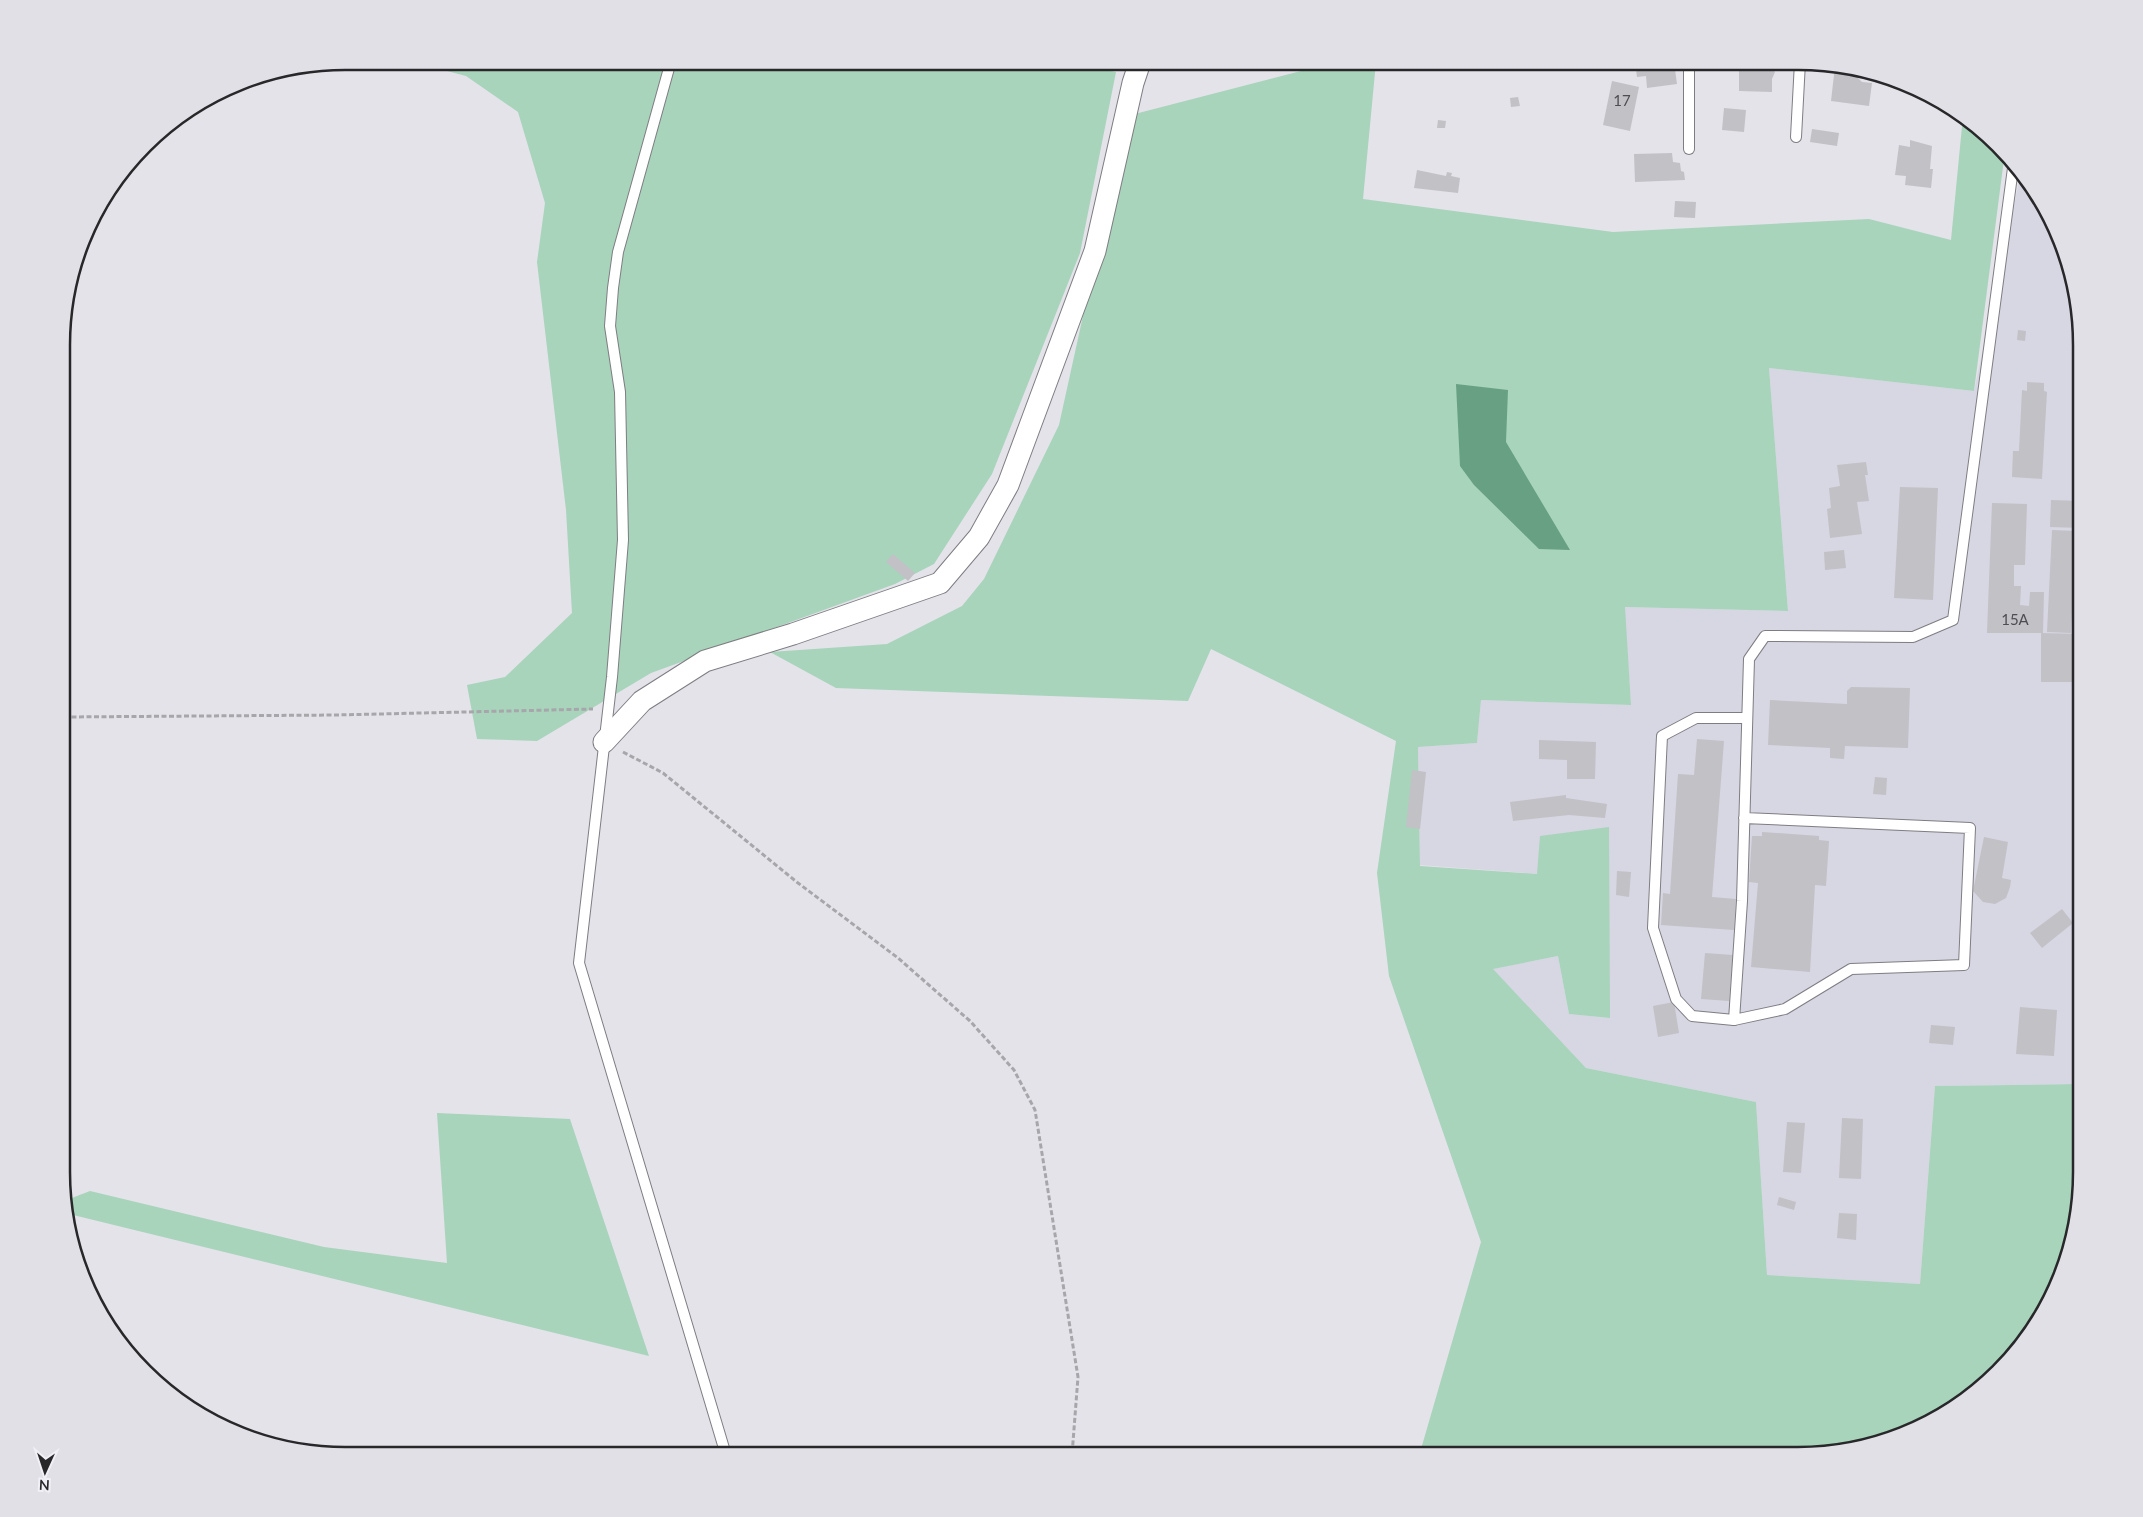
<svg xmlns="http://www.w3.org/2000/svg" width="2143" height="1517" font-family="Lato,sans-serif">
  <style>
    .built { fill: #d7d6e3 }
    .green { fill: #a7d4bb }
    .water { fill: #68a083 }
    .building { fill: #c2c1c6 }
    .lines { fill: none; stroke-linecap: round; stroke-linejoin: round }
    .service-casing { stroke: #7e7d82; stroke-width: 12 }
    .minor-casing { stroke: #7e7d82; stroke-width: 23 }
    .path { stroke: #a7a7ab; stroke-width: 3; stroke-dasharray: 5 2.5; stroke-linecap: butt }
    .service { stroke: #fff; stroke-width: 10 }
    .minor { stroke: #fff; stroke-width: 21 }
    .labels { text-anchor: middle; stroke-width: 4; stroke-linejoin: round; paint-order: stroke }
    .number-label { font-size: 15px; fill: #4e4e51 }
    .rim { fill: none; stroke: #28282a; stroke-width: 2.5 }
  </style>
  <rect width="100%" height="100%" fill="#e4e3e9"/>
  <polygon class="built" points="2020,177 2044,204 2072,272 2081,327 2081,1076 2079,1084 1935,1086 1920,1284 1767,1275 1756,1102 1586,1068 1492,969 1558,956 1569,1014 1610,1018 1538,874 1420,865 1418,747 1477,743 1481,700 1631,705 1624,607 1788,611 1769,368 1974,391"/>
  <g class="green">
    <polygon points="409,61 1064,62 1116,72 1080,253 992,474 934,564 895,584 651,673 537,741 477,739 467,685 505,677 572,613 566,510 537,262 545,203 518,112 466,76"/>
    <polygon points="1336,62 1376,62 1363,199 1613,232 1869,219 1951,240 1963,116 1970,120 2004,159 1974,391 1769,368 1788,611 1625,607 1631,705 1481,700 1477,743 1418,747 1420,866 1537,874 1540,836 1609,827 1610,1018 1569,1014 1558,956 1493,969 1586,1068 1756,1102 1767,1275 1920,1284 1935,1086 2079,1084 2081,1076 2081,1190 2067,1263 2023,1344 1985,1385 1924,1426 1871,1446 1798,1456 1419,1456 1481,1242 1389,976 1377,873 1396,741 1211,649 1188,701 836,688 770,652 887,644 962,606 984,579 1059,425 1127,116"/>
    <polygon points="437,1113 570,1119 649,1356 65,1213 64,1201 90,1191 324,1247 447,1263"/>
  </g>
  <polygon class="water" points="1456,384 1508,390 1506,442 1570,550 1539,549 1474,485 1460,466"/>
  <g class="building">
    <polygon points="1635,62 1674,62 1677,84 1647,88 1646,76 1637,77"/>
    <polygon points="1739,62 1772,62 1772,67 1775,72 1772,79 1772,92 1739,91"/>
    <polygon points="1835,66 1858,70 1857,77 1862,82 1872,83 1869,106 1831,101"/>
    <polygon points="1612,81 1639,87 1630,131 1603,125"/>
    <polygon points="1518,97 1520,106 1511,107 1510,98"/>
    <polygon points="1724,108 1746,110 1744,132 1722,130"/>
    <polygon points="1438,120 1446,121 1445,128 1437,128"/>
    <polygon points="1812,129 1839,133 1837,146 1810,142"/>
    <polygon points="1910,140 1932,146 1930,169 1933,169 1931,188 1905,185 1906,176 1895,175 1899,145 1910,147"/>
    <polygon points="1672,153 1673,162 1680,163 1681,171 1684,172 1685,180 1635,182 1634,154"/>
    <polygon points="1417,170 1446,176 1447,172 1452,173 1451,176 1460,178 1458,193 1414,188"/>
    <polygon points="1675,201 1696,202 1695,218 1674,217"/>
    <polygon points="2018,330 2026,331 2025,341 2017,340"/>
    <polygon points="2027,382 2044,383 2044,391 2047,392 2042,479 2012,477 2013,451 2019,451 2022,390 2027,391"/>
    <polygon points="1866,462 1868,475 1865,475 1869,501 1857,502 1862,534 1830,538 1827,509 1831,508 1829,488 1840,486 1837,465"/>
    <polygon points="1900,487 1938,488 1933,600 1894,598"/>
    <polygon points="2051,500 2081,501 2081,528 2050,527"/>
    <polygon points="1992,503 2027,504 2025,565 2014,565 2014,586 2021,586 2020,605 2029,606 2030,592 2044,592 2043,633 1987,633"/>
    <polygon points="2052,530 2076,531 2071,633 2047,632"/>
    <polygon points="1844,550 1846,568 1825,570 1824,552"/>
    <polygon points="893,554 915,573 908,581 886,562"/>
    <polygon points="2041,633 2081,634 2081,682 2041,682"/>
    <polygon points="1851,687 1910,688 1908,748 1845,746 1844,759 1830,758 1830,748 1768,745 1770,700 1847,704 1847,691"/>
    <polygon points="1697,739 1724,741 1712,897 1736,899 1734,930 1661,925 1663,893 1670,894 1678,774 1694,775"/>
    <polygon points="1539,740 1596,742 1595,779 1567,779 1567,760 1539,759"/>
    <polygon points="1412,770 1426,772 1420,829 1406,827"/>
    <polygon points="1875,777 1887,778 1886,795 1873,794"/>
    <polygon points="1566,795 1566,798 1607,804 1605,818 1569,815 1513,821 1510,802"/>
    <polygon points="1762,832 1819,836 1819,840 1829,841 1826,886 1815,885 1810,972 1751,967 1758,883 1749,882 1752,836 1762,836"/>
    <polygon points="1984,837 2008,842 2002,878 2011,880 2010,887 2006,898 1995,904 1983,902 1973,891"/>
    <polygon points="1617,871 1631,872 1629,897 1616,895"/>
    <polygon points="2062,909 2073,923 2042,948 2030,933"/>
    <polygon points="1705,953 1733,955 1729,1001 1701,999"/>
    <polygon points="1674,1002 1679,1033 1658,1037 1653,1006"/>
    <polygon points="2020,1007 2057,1010 2054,1056 2016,1054"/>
    <polygon points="1931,1025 1955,1027 1953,1045 1929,1043"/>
    <polygon points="1842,1118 1863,1119 1861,1179 1839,1178"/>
    <polygon points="1787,1122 1805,1123 1801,1173 1783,1172"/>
    <polygon points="1779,1197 1796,1202 1794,1210 1777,1205"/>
    <polygon points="1839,1213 1857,1214 1856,1240 1837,1238"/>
  </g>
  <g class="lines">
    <g class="service-casing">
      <g id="service">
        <polyline points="671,61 618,252 613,288 610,326 620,392 623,540 612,677 579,963 726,1455"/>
        <polyline points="1689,62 1689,149"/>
        <polyline points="1796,137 1800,62"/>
        <polyline points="1744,818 1970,828 1964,965 1851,969 1785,1009 1734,1020 1742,901 1749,659 1765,636 1913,637 1953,620 2013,168"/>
        <polyline points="1734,1020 1692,1016 1676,999 1653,928 1662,736 1696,718 1747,718"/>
      </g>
    </g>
    <g class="minor-casing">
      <polyline id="minor" points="604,742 642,701 705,661 793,634 940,583 979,537 1008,485 1095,251 1133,83 1140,62"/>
    </g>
    <g class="path">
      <polyline points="64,717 336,715 593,709"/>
      <polyline points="623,752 663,773 798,883 898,958 970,1021 1014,1070 1035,1110 1078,1377 1072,1455"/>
    </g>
    <use href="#service" class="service"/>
    <use href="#minor" class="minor"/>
  </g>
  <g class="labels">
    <g class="number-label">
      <text x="1622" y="106">17</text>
      <text x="2015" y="625">15A</text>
    </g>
  </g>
  <path d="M0 0H2143V1517H0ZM345 70H1798A275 275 0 0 1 2073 345V1172A275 275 0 0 1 1798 1447H345A275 275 0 0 1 70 1172V345A275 275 0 0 1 345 70Z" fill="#e1e0e6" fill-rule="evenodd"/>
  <path class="rim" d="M345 70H1798A275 275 0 0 1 2073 345V1172A275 275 0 0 1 1798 1447H345A275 275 0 0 1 70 1172V345A275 275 0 0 1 345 70Z"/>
  <g transform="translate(45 1472) rotate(183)" stroke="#f1f0f6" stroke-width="4" paint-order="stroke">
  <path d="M0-4L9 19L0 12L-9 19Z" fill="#28282a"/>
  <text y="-8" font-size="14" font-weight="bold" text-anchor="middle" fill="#28282a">N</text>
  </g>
</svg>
